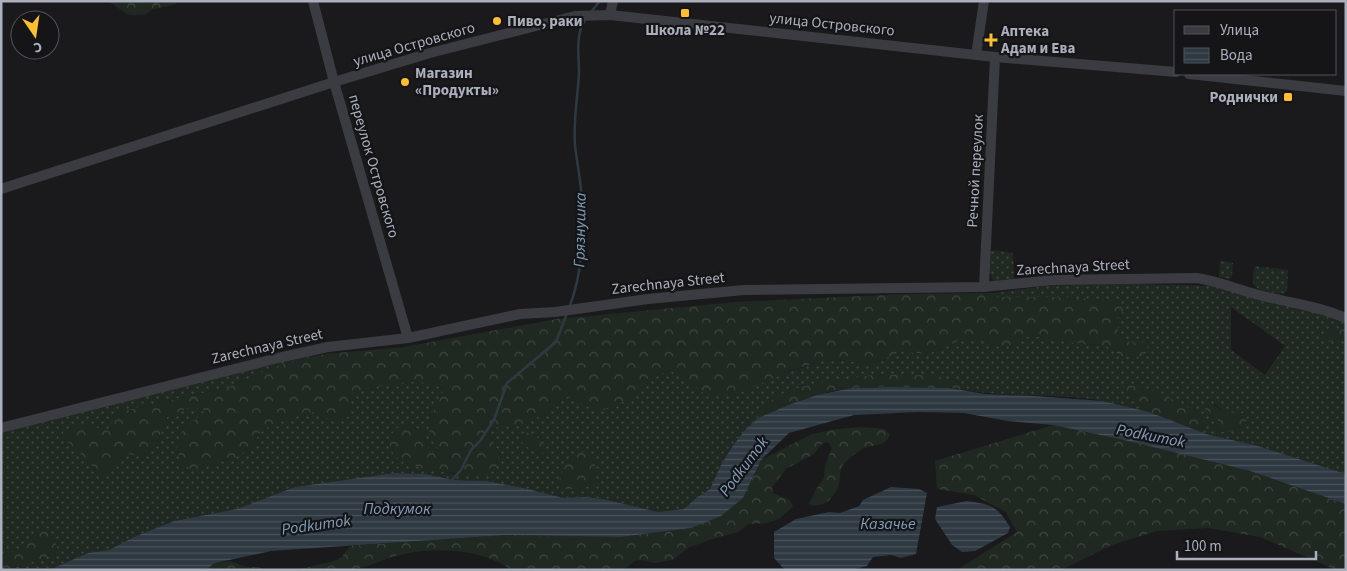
<svg xmlns="http://www.w3.org/2000/svg" width="1347" height="571" font-family="'Source Sans 3',sans-serif">
  <style>
    .grass { fill: url(#grass-dots); fill-rule: evenodd }
    .forest { fill: url(#forest-crowns) }
    .water { fill: url(#water-rules) }
    .lines { fill: none; stroke-linecap: round; stroke-linejoin: round }
    .stream { stroke: #2e3942; stroke-width: 2.5 }
    .minor { stroke: #3b3c42; stroke-width: 10 }
    .poi-dot { fill: #ffc030; stroke: #151518; stroke-width: 2 }
    .labels { text-anchor: middle; stroke-width: 4.5; stroke-linejoin: round; paint-order: stroke }
    .poi-label { font-size: 15px; font-weight: bold; fill: #acb0bd; stroke: #151518; text-anchor: start }
    .street-label { font-size: 15px; fill: #acb0bd; stroke: #151518 }
    .water-label { font-size: 16px; font-style: italic; fill: #819dba; stroke: #151518 }
  </style>
  <defs>
    <pattern id="grass-dots" width="8" height="8" patternUnits="userSpaceOnUse" patternTransform="scale(1.25)"><rect width="8" height="8" fill="#1f2921"/><path d="M2 2h.1M6 6h.1" fill="none" stroke="#3d463f" stroke-width="1.8" stroke-linecap="round"/></pattern>
    <pattern id="forest-crowns" width="20" height="18" patternUnits="userSpaceOnUse" patternTransform="scale(1.25)"><rect width="20" height="18" fill="#1f2921"/><path d="M2 6a3 3 0 1 1 6 0M12 15a3 3 0 1 1 6 0" fill="none" stroke="#3d463f"/></pattern>
    <pattern id="water-rules" width="6" height="5" patternUnits="userSpaceOnUse" patternTransform="scale(1.25)"><rect width="6" height="5" fill="#2e3942"/><path d="M0 2.5h6" fill="none" stroke="#4a535b"/></pattern>
  </defs>
  <rect width="100%" height="100%" fill="#1a1a1d"/>
  <g class="grass">
    <path d="M993,250l20,3 1,26 -20,3c-6,-9 -5,-19 -5,-30z"/>
    <polygon points="1220,261 1233,263 1232,275 1230,279 1219,277"/>
    <path d="M1255,266l33,4 -1,21 -2,2c-8,1 -30,-1 -32,-11 -1,-5 1,-11 2,-16z"/>
    <path d="M1098,283l120,3 49,16 35,5 44,14v8l-5,-1 -10,13 12,-2 3,2v133l-88,-28 -52,-12v-9l-39,-27 -16,-9 -16,13 14,10c-15,-3 -30,-8 -45,-11 -46,-8 -94,-3 -140,-11l-3,-7 -8,-4 -32,-3 -48,-1 -108,33 -7,10 -12,11 -12,15 -12,19 -12,26 -14,9 -11,11 -27,3 -55,-13 -17,-2 -23,1 -35,-9 -41,-8 -34,-1 -27,-6 -32,-1 -99,14 -58,22 -63,12 -40,16 -25,13 -21,3 -39,17h-43l48,-15 4,-5 -16,-23 -23,22 -18,9v-125l240,-63 84,-16 -48,12 -51,22 -78,17 -32,8 -6,16h-10l-14,-4 -23,13 10,7 22,25 16,1 2,-6 13,-11c5,0 11,2 16,1 15,-2 20,-26 25,-38l25,-11 14,5 -21,16 64,22 14,-20 38,-15 13,-2 20,9 15,-26 13,-7 45,-7 23,2 10,3 3,5 -7,17 -7,8 10,34 -6,3 -5,-6 -4,-15 -21,30 51,12 43,-25 -8,-15 7,-7c27,2 50,-13 70,-30l10,1 10,8 44,-8 17,-19 23,-9 23,14 15,13 118,-37 23,1 20,4 34,-14 22,3 15,-4 18,-9 17,-2 25,8 16,-2 9,-8h14l42,7 24,1 16,11 19,1 7,-14h-12l-12,-2 -5,-11 -1,-12 4,-3v-13l-7,-2 -59,-3h-59l-3,-4 62,-8zM1231,307l54,39 -20,29 -34,-25zM1214,403l11,10h19l3,6c-9,6 -18,16 -29,12l-2,-3 2,-9z"/>
  </g>
  <g class="forest">
    <polygon points="105,1 178,1 176,4 151,10 146,14 133,15 127,14 111,3"/>
    <path d="M993,293l3,4h59l59,3 7,2 3,9 -7,8 1,11 5,11 12,2 12,-1 1,9 -8,6 -19,-1 -16,-11 -24,-1 -42,-7h-14l-9,8 -16,2 -25,-8 -17,2 -18,9 -15,4 -22,-3 -34,14 -20,-4 -23,-1 -34,10 -55,24 -29,3 -15,-13 -23,-14 -23,9 -16,19 -28,12 -17,-4 -10,-8 -10,-1c-20,17 -42,32 -70,30l-7,8c6,11 13,21 7,33 -5,2 -10,5 -14,6 -15,2 -69,-5 -81,-13 -2,-2 -6,-5 -8,-8 -8,-11 -1,-27 13,-28 7,0 13,4 18,7l4,15 5,6 6,-3 -7,-9 -4,-15 1,-10 7,-8 7,-17 -3,-5c-21,-7 -37,-3 -58,0 -14,3 -19,2 -33,9l3,11 -4,11 -14,4 -20,-9 -13,2 -38,15 -14,20 -14,9 -41,13 -13,-8 -5,-18 9,-18 21,-16 -14,-5 -25,11c-5,12 -10,36 -25,38 -5,1 -11,-1 -16,-1l-13,11 -2,6 -9,4c-15,-11 -23,-27 -39,-36v-7c7,-3 14,-7 21,-7 9,0 15,5 26,4l6,-16 32,-8 78,-17 51,-22 48,-12 79,-7 153,-28 179,-17 168,-8z"/>
    <path d="M1341,328l5,1v12l-3,-2 -16,3 -2,-2c-1,-9 9,-11 16,-12z"/>
    <path d="M873,375c24,1 67,-3 88,8l3,7 -15,-2c-32,0 -64,-3 -96,0 -33,3 -65,17 -95,30 5,-7 10,-16 18,-21 23,-14 70,-18 97,-22z"/>
    <path d="M1128,385l23,4 35,17 13,10 7,9v9c-21,-8 -75,-22 -81,-46z"/>
    <path d="M1211,403l14,10 14,-1 5,2 3,5 -2,6c-8,5 -19,9 -27,6l-2,-3 2,-9 -15,-12v-2z"/>
    <polygon points="1053,425 1124,440 1250,471 1346,504 1346,570 1336,570 1260,537 1208,528 1157,531 1112,545 1061,570 957,570 1017,532 1006,512 974,495 937,489 935,461"/>
    <path d="M860,427l25,2 5,6c-5,12 -15,9 -25,13 -8,3 -17,11 -22,17 -4,5 -2,12 -4,18 -3,14 -16,27 -30,21l8,-16 7,-10 1,-13 7,-17 -4,-6 -6,2 -8,10 -28,15 -14,18 1,6 17,7 3,7 -14,12 -12,4 -18,1 -11,8 -26,7 -24,9 -15,12 -19,3 -13,-3 -6,1 -12,9h-112c-29,-23 -85,-24 -119,-13 -13,4 -24,10 -37,12 -16,2 -40,1 -58,1l40,-10 5,-3 8,-11 156,-11 115,2 70,-9 52,-30 18,-38 51,-26 25,-5z"/>
    <path d="M527,432l15,8 5,10 -5,4c-10,-3 -18,-7 -23,-17z"/>
    <path d="M582,452c15,2 15,19 13,31 -10,7 -23,6 -35,6 -3,-13 6,-24 13,-35z"/>
    <polygon points="42,527 47,528 51,533 58,550 54,555 6,570 1,570 1,558 19,549"/>
    <polygon points="230,561 246,567 258,567 264,570 205,570 215,563"/>
  </g>
  <g class="water">
    <polygon points="890,387 949,388 985,394 1033,396 1103,401 1149,412 1206,434 1258,446 1346,474 1346,504 1250,471 1124,440 1053,425 1008,421 964,413 919,412 854,415 789,433 761,460 743,498 721,516 691,528 621,537 506,535 271,551 215,563 205,570 49,570 88,553 109,550 134,537 174,521 237,509 295,487 394,473 426,474 453,480 487,481 528,489 563,498 586,497 603,499 658,512 684,509 696,498 710,489 722,463 734,444 746,429 758,418 791,404 817,395 852,388"/>
    <polygon points="891,487 919,489 927,493 916,554 901,558 891,555 873,557 867,566 851,570 785,570 774,558 774,532 796,519 829,512 840,513 859,506 863,500"/>
    <path d="M967,501c24,3 30,5 43,26l-2,6 -33,18 -13,1 -10,-7 -17,-26 2,-12z"/>
  </g>
  <g class="lines">
    <g class="stream">
      <polyline points="590,13 600,1"/>
      <path d="M569,308c13,-33 15,-68 13,-102 0,-21 -5,-41 -7,-61 -2,-25 3,-49 4,-73 0,-17 -4,-37 6,-52"/>
      <polyline points="451,481 461,470 471,450 480,441 494,420 507,383 556,342 567,313"/>
    </g>
    <g class="minor">
      <polyline points="313,1 334,82 408,338"/>
      <polyline points="610,15 613,1"/>
      <polyline points="976,55 984,1"/>
      <polyline points="1189,74 1346,91"/>
      <polyline points="1,189 334,82 430,53 575,16 610,15 995,57 1176,72"/>
      <polyline points="984,287 995,57"/>
      <path d="M1,428l277,-70 50,-11 80,-9 112,-24 35,-2 93,-13 96,-9 240,-3 69,-7 144,-2c26,4 49,15 75,20 25,6 49,9 74,20"/>
    </g>
  </g>
  <g class="poi-dot">
    <rect x="680" y="8" width="10" height="10" rx="2.5"/>
    <circle cx="497" cy="21" r="5"/>
    <path d="M988.5 32.5h5v5h5v5h-5v5h-5v-5h-5v-5h5z"/>
    <circle cx="405" cy="82" r="5"/>
    <rect x="1283" y="92" width="10" height="10" rx="2.5"/>
  </g>
  <g class="labels">
    <g class="poi-label">
      <text x="507" y="26">Пиво, раки</text>
      <text x="685" y="35" text-anchor="middle">Школа №22</text>
      <text x="1001" y="36">Аптека<tspan x="1001" dy="17">Адам и Ева</tspan></text>
      <text x="415" y="78">Магазин<tspan x="415" dy="17">«Продукты»</tspan></text>
      <text x="1278" y="102" text-anchor="end">Роднички</text>
    </g>
    <g class="street-label">
      <text transform="translate(832 24) rotate(6)" y="5">улица Островского</text>
      <text transform="translate(414 44) rotate(-16)" y="5">улица Островского</text>
      <text transform="translate(374 166) rotate(74)" y="5">переулок Островского</text>
      <text transform="translate(975 171) rotate(-87)" y="5">Речной переулок</text>
      <text transform="translate(1073 267) rotate(-3)" y="5">Zarechnaya Street</text>
      <text transform="translate(668 283) rotate(-6)" y="5">Zarechnaya Street</text>
      <text transform="translate(267 346) rotate(-13)" y="5">Zarechnaya Street</text>
    </g>
    <g class="water-label">
      <text transform="translate(579 230) rotate(-89)" y="6">Грязнушка</text>
      <text transform="translate(1151 435) rotate(11)" y="6">Podkumok</text>
      <text transform="translate(743 466) rotate(-53)" y="6">Podkumok</text>
      <text x="397" y="514">Подкумок</text>
      <text x="888" y="529">Казачье</text>
      <text transform="translate(316 524) rotate(-8)" y="6">Podkumok</text>
    </g>
  </g>
  <rect width="1347" height="571" fill="none" stroke="#acb0bd" stroke-width="5"/>
  <rect x="1174" y="10" width="162" height="65" fill="#151518" stroke="#51535a"/>
  <rect x="1184" y="26" width="25" height="8" fill="#3b3c42" stroke="#51535a"/>
  <text x="1220" y="35" font-size="15" fill="#acb0bd">Улица</text>
  <rect x="1184" y="48" width="25" height="15" fill="url(#water-rules)" stroke="#51535a"/>
  <text x="1220" y="60" font-size="15" fill="#acb0bd">Вода</text>
  <g transform="translate(35 35) rotate(167)"><circle r="24" fill="#151518" stroke="#51535a"/>
  <path d="M0-4L9 19L0 12L-9 19Z" fill="#ffc030"/>
  <text y="-8" font-size="14" font-weight="bold" text-anchor="middle" fill="#acb0bd">С</text>
  </g>
  <path d="M1177 551v8h139v-8" fill="none" stroke="#acb0bd" stroke-width="2.5"/>
  <text x="1184" y="551" font-size="15" fill="#acb0bd" stroke="#151518" stroke-width="4" paint-order="stroke">100 m</text>
</svg>
